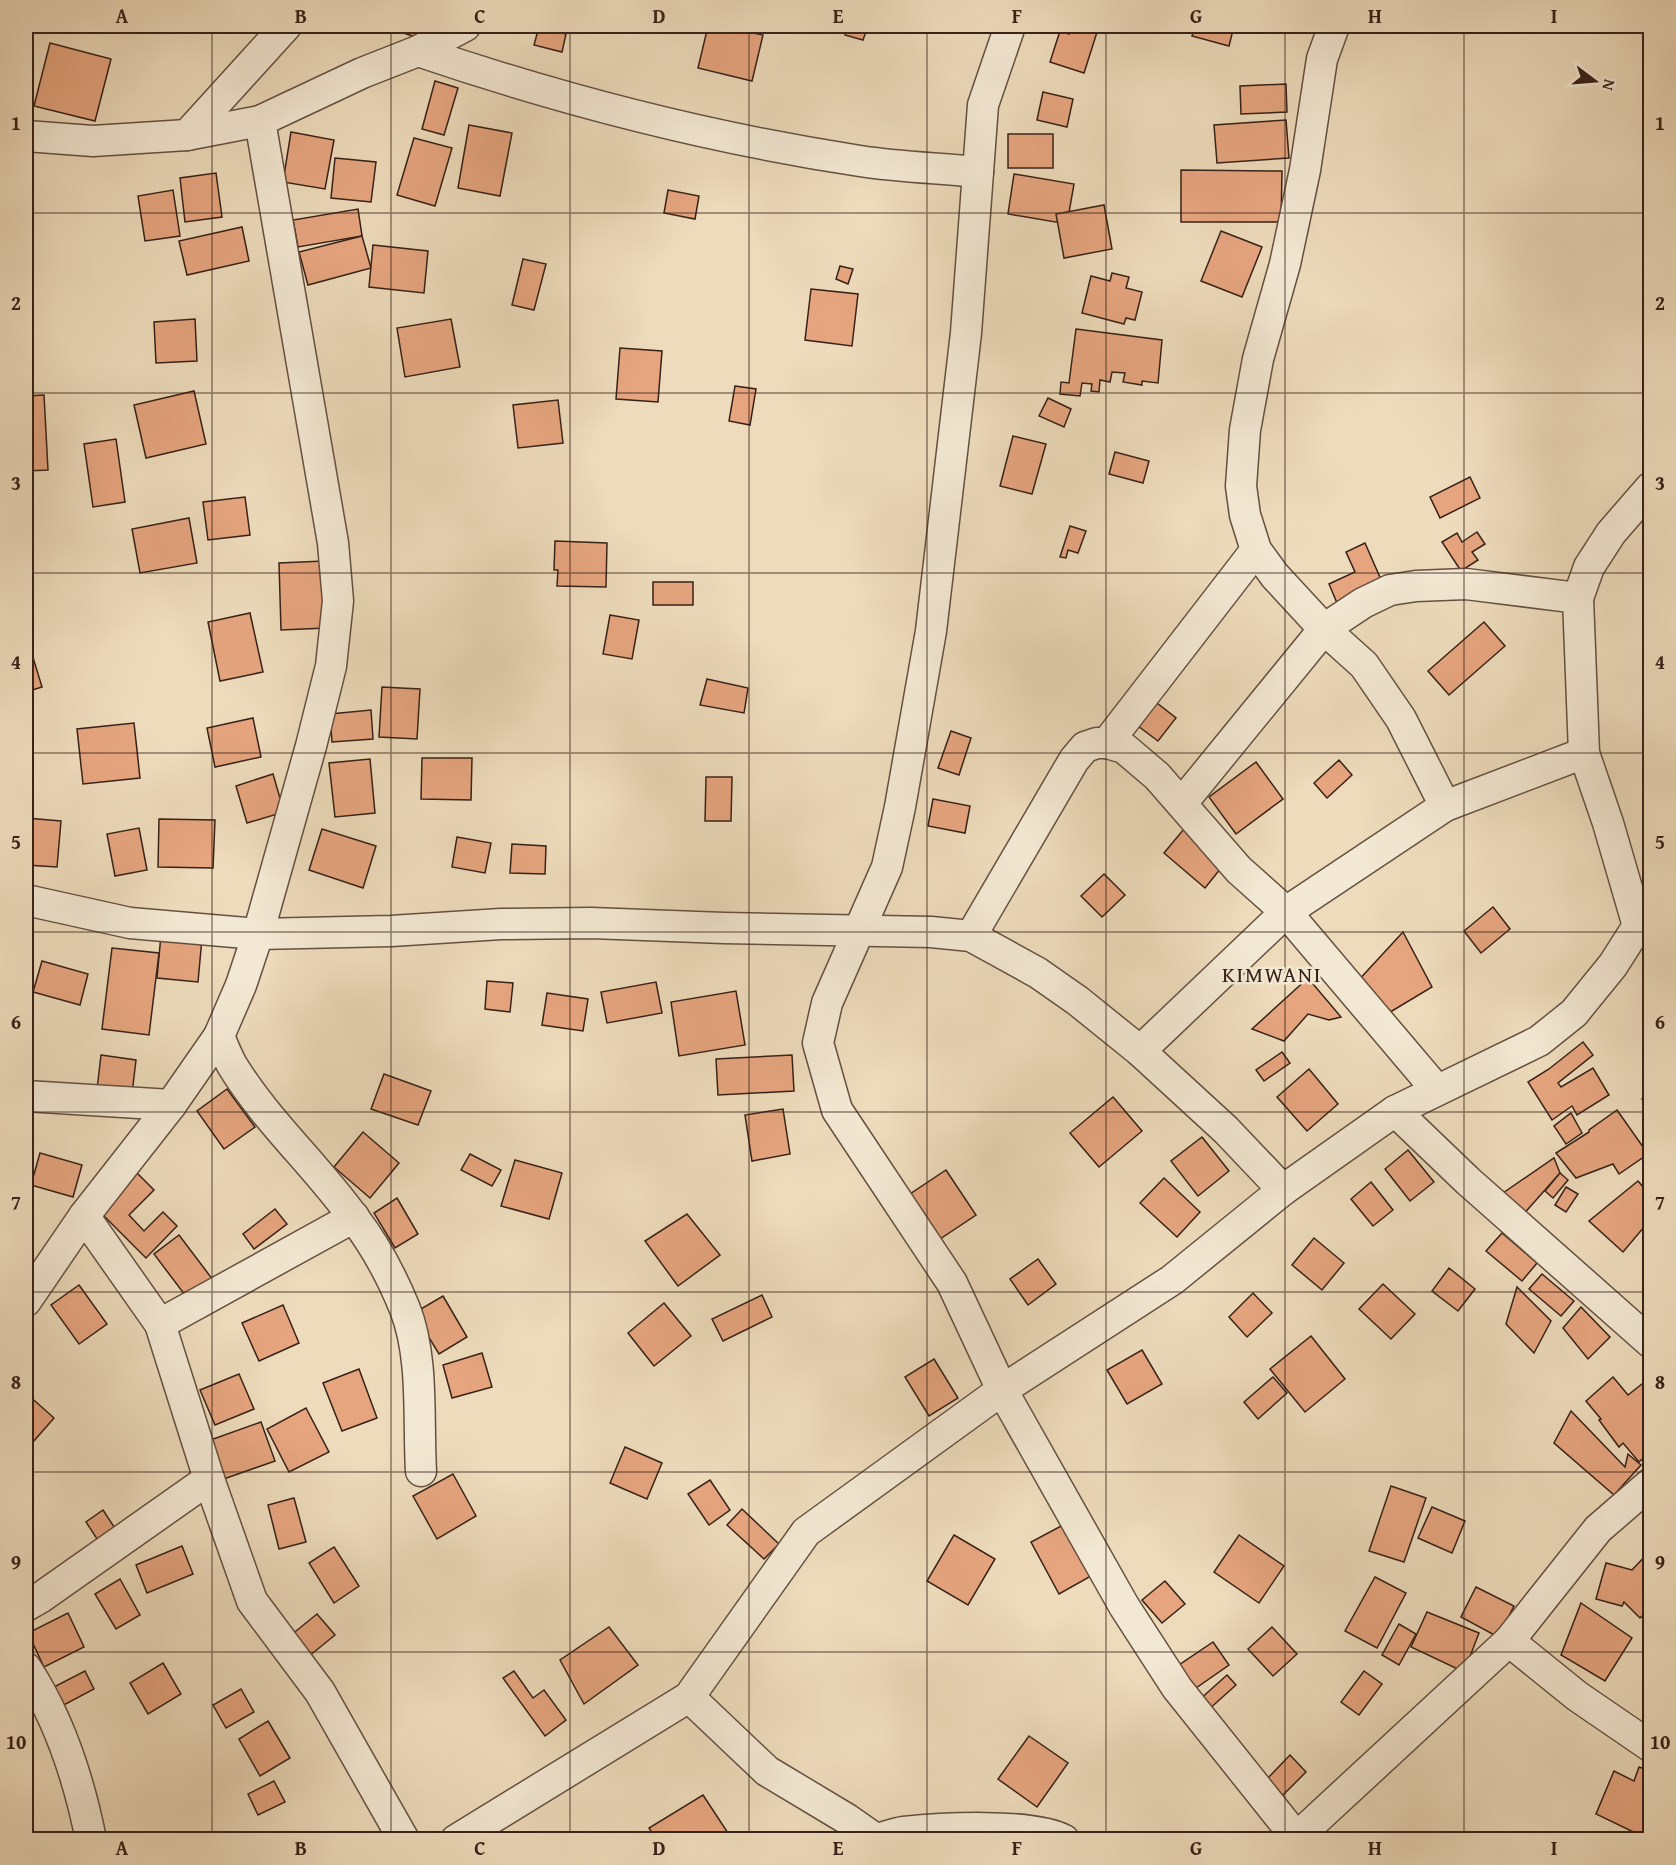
<svg xmlns="http://www.w3.org/2000/svg" width="1676" height="1865" font-family="'Gentium Book Plus',serif">
  <style>
    .building { fill: #e6a57f; stroke: #372118; stroke-width: 1.5 }
    .lines { fill: none; stroke-linecap: round; stroke-linejoin: round }
    .minor-casing { stroke: #645041; stroke-width: 33 }
    .minor { stroke: #f3e8d3; stroke-width: 30 }
    .grid { fill: none; stroke: #372118; stroke-width: 1.5; stroke-opacity: 0.55 }
    .labels { text-anchor: middle; stroke-width: 5; stroke-linejoin: round; paint-order: stroke }
    .quarter-label { font-size: 22px; letter-spacing: 1.5px; fill: #372118; stroke: #f3e8d3 }
    .neatline { fill: none; stroke: #372118; stroke-width: 2 }
    .grid-label { font-size: 20px; text-anchor: middle; font-weight: bold; fill: #372118 }
  </style>
  <rect width="100%" height="100%" fill="#eddbbb"/>
  <filter id="stains"><feTurbulence type="fractalNoise" baseFrequency=".00333" numOctaves="4"/><feColorMatrix values="0 0 0 0 .2 0 0 0 0 .09 0 0 0 0 .02 0 0 0 .5 -.17"/></filter>
  <radialGradient id="worn" r=".72"><stop offset=".6" stop-color="#630" stop-opacity="0"/><stop offset="1" stop-color="#630" stop-opacity=".3"/></radialGradient>
  <g class="building">
    <polygon points="383,26 429,26 424,40"/>
    <polygon points="708,26 720,26 763,35 752,81 698,68"/>
    <polygon points="847,26 868,26 863,40 845,35"/>
    <polygon points="1071,26 1087,26 1098,29 1084,73 1050,62 1060,31 1069,34"/>
    <polygon points="1195,26 1234,26 1229,46 1192,36"/>
    <polygon points="539,27 566,34 562,52 534,45"/>
    <polygon points="50,43 111,59 95,121 34,106"/>
    <polygon points="435,81 458,88 444,135 422,129"/>
    <polygon points="1286,84 1287,112 1241,114 1240,86"/>
    <polygon points="1043,92 1073,99 1067,127 1037,120"/>
    <polygon points="1286,120 1289,158 1217,163 1214,125"/>
    <polygon points="469,125 512,133 500,196 458,188"/>
    <polygon points="291,132 334,140 325,189 283,182"/>
    <rect x="1008" y="134" width="45" height="34"/>
    <polygon points="414,138 452,148 435,206 397,195"/>
    <polygon points="335,158 376,162 371,202 331,198"/>
    <polygon points="1181,170 1282,171 1281,222 1181,222"/>
    <polygon points="216,173 222,217 185,222 180,178"/>
    <polygon points="1014,174 1074,184 1067,224 1008,214"/>
    <polygon points="173,190 180,236 145,241 138,196"/>
    <polygon points="668,190 699,196 695,219 664,213"/>
    <polygon points="1104,205 1112,249 1064,258 1056,214"/>
    <polygon points="358,209 362,236 298,247 293,220"/>
    <polygon points="242,227 249,261 187,275 179,241"/>
    <polygon points="1221,231 1262,247 1242,297 1201,281"/>
    <polygon points="362,236 371,268 308,285 299,252"/>
    <polygon points="373,245 428,251 424,293 369,287"/>
    <polygon points="523,259 546,264 534,310 512,305"/>
    <polygon points="840,266 853,269 848,284 836,279"/>
    <polygon points="1112,273 1129,277 1126,288 1142,292 1135,320 1126,318 1124,324 1082,313 1091,276 1110,281"/>
    <polygon points="811,289 858,294 852,346 805,340"/>
    <polygon points="195,319 197,361 156,363 154,322"/>
    <polygon points="451,319 460,367 405,377 397,328"/>
    <polygon points="1076,329 1162,340 1158,383 1142,381 1142,385 1123,382 1125,373 1112,372 1110,382 1100,380 1099,392 1091,391 1092,384 1082,383 1080,396 1060,394 1061,382 1069,383"/>
    <polygon points="620,348 662,351 658,402 616,399"/>
    <polygon points="735,386 756,389 750,425 729,421"/>
    <polygon points="194,391 206,444 146,458 134,405"/>
    <polygon points="44,395 48,470 26,471 26,396"/>
    <polygon points="1048,398 1071,409 1064,427 1039,416"/>
    <polygon points="558,400 563,443 518,448 513,405"/>
    <polygon points="1013,436 1046,444 1032,494 1000,486"/>
    <polygon points="116,439 125,502 93,507 84,444"/>
    <polygon points="1115,452 1149,461 1143,483 1109,474"/>
    <polygon points="1470,477 1480,498 1440,518 1430,497"/>
    <polygon points="245,497 250,535 208,540 203,502"/>
    <polygon points="189,518 197,563 140,573 132,529"/>
    <polygon points="1070,526 1086,531 1078,553 1068,550 1066,558 1060,557"/>
    <polygon points="1477,532 1485,544 1472,552 1478,560 1461,571 1442,542 1457,533 1462,542"/>
    <polygon points="555,541 607,543 606,587 557,586 558,570 554,570"/>
    <polygon points="1365,543 1382,582 1337,603 1329,584 1355,572 1346,552"/>
    <polygon points="324,561 327,628 281,630 279,563"/>
    <rect x="653" y="582" width="40" height="23"/>
    <polygon points="250,613 263,672 220,681 208,622"/>
    <polygon points="610,615 639,620 632,659 603,654"/>
    <polygon points="1484,622 1505,646 1449,695 1428,671"/>
    <polygon points="31,651 42,687 26,692 26,653"/>
    <polygon points="707,679 748,688 744,713 700,705"/>
    <polygon points="382,687 420,689 417,739 379,737"/>
    <polygon points="1148,696 1176,718 1158,741 1130,720"/>
    <polygon points="371,710 373,739 332,742 330,714"/>
    <polygon points="253,718 261,757 215,767 207,728"/>
    <polygon points="134,723 140,778 83,784 77,729"/>
    <polygon points="951,731 971,738 959,775 938,768"/>
    <polygon points="422,758 472,758 471,800 421,799"/>
    <polygon points="370,759 375,813 335,817 329,763"/>
    <polygon points="1339,760 1352,775 1327,798 1314,783"/>
    <polygon points="1256,762 1283,799 1236,834 1209,797"/>
    <polygon points="273,774 284,812 247,823 236,786"/>
    <polygon points="706,777 732,777 731,821 705,821"/>
    <polygon points="933,799 970,806 965,833 928,826"/>
    <polygon points="26,818 61,821 57,867 26,865"/>
    <polygon points="159,819 215,820 213,868 158,867"/>
    <polygon points="139,828 147,870 115,876 107,834"/>
    <polygon points="322,829 376,846 363,888 309,870"/>
    <polygon points="1184,829 1225,863 1205,888 1164,853"/>
    <polygon points="457,837 491,843 485,873 452,867"/>
    <polygon points="512,844 546,846 545,874 510,873"/>
    <polygon points="1104,874 1125,895 1102,917 1081,896"/>
    <polygon points="1493,907 1510,929 1481,953 1464,931"/>
    <polygon points="1403,932 1432,987 1387,1014 1356,983"/>
    <polygon points="161,935 202,938 198,982 157,978"/>
    <polygon points="112,948 159,953 149,1035 102,1029"/>
    <polygon points="42,961 88,974 80,1005 33,992"/>
    <polygon points="1308,978 1341,1017 1329,1020 1308,1014 1284,1041 1252,1029"/>
    <polygon points="487,981 513,983 510,1012 485,1009"/>
    <polygon points="656,982 662,1013 607,1023 601,992"/>
    <polygon points="736,991 745,1045 679,1056 671,1002"/>
    <polygon points="547,993 588,999 583,1031 542,1025"/>
    <polygon points="1583,1042 1593,1055 1558,1083 1561,1087 1593,1068 1609,1095 1577,1115 1572,1106 1552,1120 1528,1082 1549,1069"/>
    <polygon points="1282,1052 1290,1063 1264,1081 1256,1070"/>
    <polygon points="101,1055 136,1060 131,1102 96,1098"/>
    <polygon points="792,1055 794,1091 718,1095 716,1059"/>
    <polygon points="1309,1069 1338,1104 1307,1131 1277,1097"/>
    <polygon points="384,1074 431,1091 418,1125 371,1109"/>
    <polygon points="1650,1084 1650,1102 1642,1099"/>
    <polygon points="227,1089 255,1127 224,1149 197,1111"/>
    <polygon points="1113,1097 1142,1131 1099,1167 1070,1133"/>
    <polygon points="783,1109 790,1154 752,1161 745,1115"/>
    <polygon points="1617,1110 1648,1154 1619,1174 1613,1164 1576,1178 1556,1153 1589,1132 1589,1130"/>
    <polygon points="1571,1113 1582,1133 1566,1144 1554,1126"/>
    <polygon points="363,1132 399,1163 370,1198 334,1167"/>
    <polygon points="1202,1137 1229,1171 1198,1196 1171,1161"/>
    <polygon points="1408,1150 1434,1182 1410,1201 1385,1169"/>
    <polygon points="40,1153 82,1165 73,1197 31,1185"/>
    <polygon points="470,1154 501,1170 492,1186 461,1170"/>
    <polygon points="1554,1158 1560,1173 1522,1216 1500,1195"/>
    <polygon points="515,1160 562,1173 549,1219 501,1206"/>
    <polygon points="946,1170 976,1215 937,1241 907,1196"/>
    <polygon points="136,1172 154,1190 129,1215 144,1231 163,1212 177,1226 146,1258 98,1210"/>
    <polygon points="1560,1173 1568,1180 1553,1198 1545,1191"/>
    <polygon points="1164,1178 1200,1212 1177,1237 1140,1203"/>
    <polygon points="1638,1181 1650,1195 1650,1220 1623,1252 1589,1221"/>
    <polygon points="1371,1182 1393,1210 1373,1226 1351,1199"/>
    <polygon points="1566,1187 1578,1194 1566,1212 1555,1205"/>
    <polygon points="397,1198 418,1234 395,1248 374,1213"/>
    <polygon points="275,1209 287,1224 254,1249 243,1234"/>
    <polygon points="687,1214 720,1255 678,1286 645,1241"/>
    <polygon points="1502,1233 1537,1263 1522,1281 1486,1251"/>
    <polygon points="179,1235 213,1280 188,1299 154,1254"/>
    <polygon points="1314,1238 1344,1263 1322,1290 1292,1265"/>
    <polygon points="1038,1259 1056,1284 1028,1305 1010,1279"/>
    <polygon points="1449,1268 1475,1289 1458,1311 1432,1291"/>
    <polygon points="1542,1274 1574,1301 1561,1316 1529,1289"/>
    <polygon points="1383,1284 1415,1314 1391,1339 1359,1309"/>
    <polygon points="79,1285 107,1324 79,1344 51,1305"/>
    <polygon points="1517,1287 1551,1321 1534,1353 1506,1324"/>
    <polygon points="1253,1293 1272,1313 1247,1337 1229,1317"/>
    <polygon points="762,1295 772,1317 723,1341 712,1319"/>
    <polygon points="443,1296 467,1337 439,1354 414,1313"/>
    <polygon points="664,1303 691,1336 654,1366 628,1333"/>
    <polygon points="283,1305 299,1343 259,1361 242,1323"/>
    <polygon points="1581,1307 1610,1337 1588,1359 1563,1328"/>
    <polygon points="1311,1336 1345,1379 1305,1412 1270,1369"/>
    <polygon points="1142,1350 1162,1384 1127,1404 1107,1370"/>
    <polygon points="482,1353 492,1387 452,1398 443,1365"/>
    <polygon points="934,1359 958,1398 929,1416 905,1377"/>
    <polygon points="359,1369 377,1418 342,1431 323,1383"/>
    <polygon points="239,1374 254,1409 215,1425 200,1390"/>
    <polygon points="1273,1377 1287,1393 1258,1419 1244,1402"/>
    <polygon points="1613,1377 1628,1395 1647,1380 1650,1384 1650,1414 1648,1417 1650,1420 1650,1452 1639,1462 1623,1443 1619,1447 1599,1420 1601,1419 1586,1401"/>
    <polygon points="26,1393 54,1418 26,1450"/>
    <polygon points="306,1408 329,1452 289,1472 267,1429"/>
    <polygon points="1571,1411 1625,1467 1628,1454 1641,1465 1614,1495 1554,1443"/>
    <polygon points="261,1422 275,1461 218,1481 205,1442"/>
    <polygon points="625,1447 662,1463 647,1499 610,1483"/>
    <polygon points="453,1474 476,1516 437,1539 413,1496"/>
    <polygon points="710,1480 730,1510 709,1525 688,1494"/>
    <polygon points="1391,1486 1426,1498 1404,1562 1369,1551"/>
    <polygon points="294,1498 306,1542 279,1549 268,1505"/>
    <polygon points="1432,1507 1465,1521 1452,1553 1418,1538"/>
    <polygon points="742,1509 779,1544 764,1559 727,1525"/>
    <polygon points="103,1510 118,1533 101,1545 86,1522"/>
    <polygon points="1063,1525 1091,1576 1059,1594 1031,1542"/>
    <polygon points="954,1535 995,1559 968,1605 927,1581"/>
    <polygon points="1239,1535 1284,1566 1259,1603 1214,1572"/>
    <polygon points="182,1546 193,1574 147,1593 136,1565"/>
    <polygon points="334,1547 359,1586 334,1603 309,1563"/>
    <polygon points="1650,1551 1650,1609 1640,1618 1624,1602 1622,1606 1596,1599 1606,1563 1632,1570"/>
    <polygon points="1375,1577 1406,1593 1377,1648 1345,1631"/>
    <polygon points="120,1579 140,1615 116,1629 95,1594"/>
    <polygon points="1165,1581 1185,1604 1162,1623 1142,1600"/>
    <polygon points="1476,1587 1514,1606 1498,1637 1461,1617"/>
    <polygon points="1581,1603 1632,1638 1605,1681 1561,1655"/>
    <polygon points="1427,1612 1479,1633 1464,1672 1411,1647"/>
    <polygon points="68,1613 84,1647 44,1667 28,1633"/>
    <polygon points="317,1614 335,1635 303,1661 285,1640"/>
    <polygon points="1399,1624 1416,1634 1399,1665 1382,1655"/>
    <polygon points="609,1627 638,1665 584,1704 560,1660"/>
    <polygon points="1272,1627 1297,1654 1273,1676 1248,1649"/>
    <polygon points="1213,1642 1229,1665 1196,1688 1179,1665"/>
    <polygon points="163,1663 181,1694 148,1714 130,1683"/>
    <polygon points="85,1671 94,1689 60,1707 50,1689"/>
    <polygon points="514,1671 533,1698 544,1690 566,1720 545,1736 503,1678"/>
    <polygon points="1364,1671 1382,1684 1359,1715 1341,1702"/>
    <polygon points="1227,1675 1236,1685 1207,1711 1198,1701"/>
    <polygon points="241,1689 254,1712 226,1728 213,1705"/>
    <polygon points="268,1721 290,1758 260,1776 239,1739"/>
    <polygon points="1029,1736 1068,1763 1037,1807 998,1779"/>
    <polygon points="1290,1755 1306,1772 1282,1796 1266,1780"/>
    <polygon points="1639,1767 1650,1771 1650,1840 1596,1814 1614,1771 1634,1781"/>
    <polygon points="274,1781 285,1802 258,1815 248,1794"/>
    <polygon points="703,1795 730,1836 724,1840 656,1840 649,1828"/>
  </g>
  <g class="lines">
    <g class="minor-casing">
      <g id="minor">
        <polyline points="1010,26 983,105 966,333 931,631 900,807 887,867 827,1003 818,1043 837,1110 952,1283 1002,1390 1124,1606 1177,1688 1296,1837"/>
        <polyline points="1334,26 1322,59 1305,170 1285,264 1258,359 1245,430 1241,486 1245,515 1256,550 1275,576 1324,629 1364,665 1401,719 1445,806"/>
        <path d="M418,51c144,49 291,87 442,110 38,6 78,7 118,11"/>
        <polyline points="187,135 286,26"/>
        <polyline points="26,136 93,141 187,135 260,121 362,73 418,51 465,26"/>
        <polyline points="1107,743 1256,550"/>
        <polyline points="1182,803 1324,629 1363,603 1390,590 1416,586 1466,584 1578,598"/>
        <polyline points="26,900 130,923 258,934 391,931 501,924 591,923 724,928 931,932 971,936 1038,973 1078,1001 1140,1051 1226,1130 1283,1190"/>
        <polyline points="1638,926 1608,823 1584,753 1578,598 1589,567 1611,533 1650,488"/>
        <polyline points="971,936 1074,760 1085,747 1097,743 1107,743 1124,748 1157,776 1239,870 1286,912 1436,1089"/>
        <path d="M219,1036c4,10 8,20 13,29 34,56 84,100 122,153 21,27 38,59 51,91 19,48 13,111 16,162"/>
        <polyline points="1140,1051 1286,912 1445,806 1584,753"/>
        <polyline points="26,1096 171,1105"/>
        <polyline points="1395,1111 1468,1181 1650,1342"/>
        <polyline points="84,1216 160,1324 209,1479 252,1601 320,1692 404,1840"/>
        <polyline points="26,1301 84,1216 171,1105 219,1036 241,985 258,934 311,746 331,666 338,601 333,543 260,121"/>
        <polyline points="160,1324 354,1217"/>
        <polyline points="26,1606 40,1598 209,1479"/>
        <polyline points="1509,1641 1577,1696 1650,1746"/>
        <path d="M26,1668c34,52 53,111 65,172"/>
        <polyline points="689,1697 767,1771 847,1819 877,1840"/>
        <path d="M877,1839c8,-2 18,-6 27,-7 36,-4 129,-9 160,8"/>
        <polyline points="456,1840 689,1697 806,1532 1002,1390 1172,1280 1283,1190 1395,1111 1539,1041 1574,1013 1613,965 1650,907"/>
        <polyline points="1294,1840 1509,1641 1598,1529 1650,1484"/>
      </g>
    </g>
    <use href="#minor" class="minor"/>
  </g>
  <path class="grid" d="M212,26v1814M391,26v1814M570,26v1814M749,26v1814M927,26v1814M1106,26v1814M1285,26v1814M1464,26v1814M26,213h1624M26,393h1624M26,573h1624M26,753h1624M26,932h1624M26,1112h1624M26,1292h1624M26,1472h1624M26,1652h1624"/>
  <g class="labels">
    <g class="quarter-label">
      <text x="1272" y="982">KIMWANI</text>
    </g>
  </g>
  <rect width="1676" height="1865" fill="none" stroke="#eddbbb" stroke-width="66"/>
  <g transform="translate(1595 81) rotate(106)" stroke="#f3e8d3" stroke-width="4.5" paint-order="stroke">
  <path d="M0-4.5L10 22L0 15L-10 22Z" fill="#372118"/>
  <text y="-9" font-size="16" font-weight="bold" text-anchor="middle" fill="#372118">N</text>
  </g>
  <rect x="33" y="33" width="1610" height="1799" class="neatline"/>
  <g class="grid-label">
    <text x="122" y="23">A</text>
    <text x="301" y="23">B</text>
    <text x="480" y="23">C</text>
    <text x="659" y="23">D</text>
    <text x="838" y="23">E</text>
    <text x="1017" y="23">F</text>
    <text x="1196" y="23">G</text>
    <text x="1375" y="23">H</text>
    <text x="1554" y="23">I</text>
    <text x="16" y="130">1</text>
    <text x="1660" y="130">1</text>
    <text x="16" y="310">2</text>
    <text x="1660" y="310">2</text>
    <text x="16" y="490">3</text>
    <text x="1660" y="490">3</text>
    <text x="16" y="669">4</text>
    <text x="1660" y="669">4</text>
    <text x="16" y="849">5</text>
    <text x="1660" y="849">5</text>
    <text x="16" y="1029">6</text>
    <text x="1660" y="1029">6</text>
    <text x="16" y="1209">7</text>
    <text x="1660" y="1209">7</text>
    <text x="16" y="1389">8</text>
    <text x="1660" y="1389">8</text>
    <text x="16" y="1569">9</text>
    <text x="1660" y="1569">9</text>
    <text x="16" y="1749">10</text>
    <text x="1660" y="1749">10</text>
    <text x="122" y="1855">A</text>
    <text x="301" y="1855">B</text>
    <text x="480" y="1855">C</text>
    <text x="659" y="1855">D</text>
    <text x="838" y="1855">E</text>
    <text x="1017" y="1855">F</text>
    <text x="1196" y="1855">G</text>
    <text x="1375" y="1855">H</text>
    <text x="1554" y="1855">I</text>
  </g>
  <rect width="100%" height="100%" filter="url(#stains)"/>
  <rect width="100%" height="100%" fill="url(#worn)"/>
</svg>
